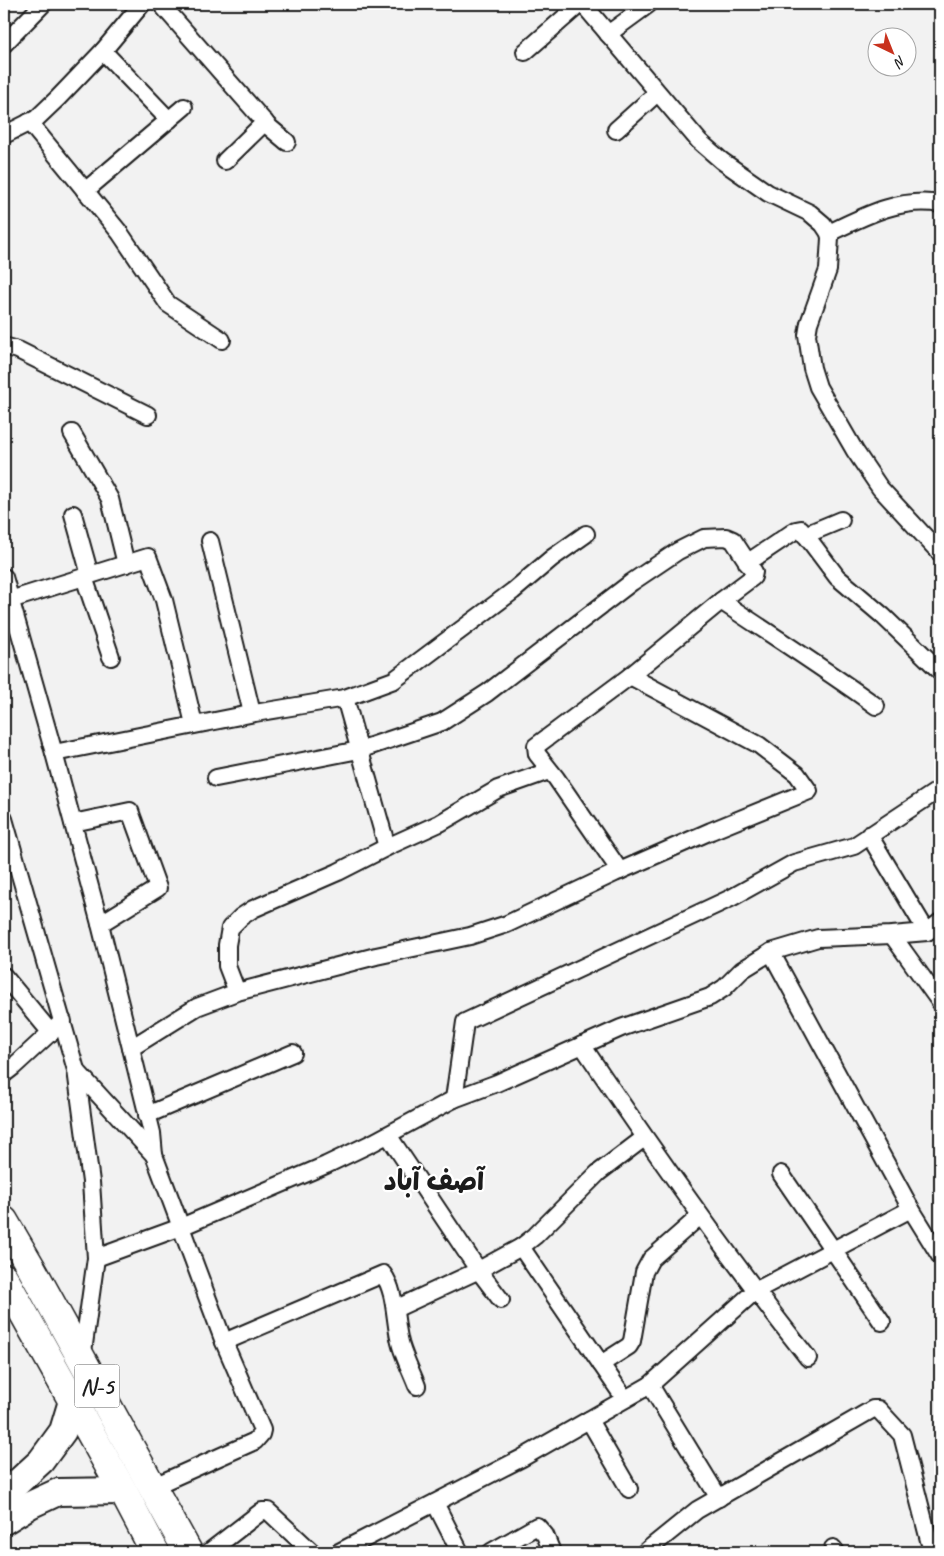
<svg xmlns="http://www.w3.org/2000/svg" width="944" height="1556" font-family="Caveat,'Playpen Sans Arabic',sans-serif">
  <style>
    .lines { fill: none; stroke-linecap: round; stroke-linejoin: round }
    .minor-casing { stroke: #1c1c1c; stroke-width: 20 }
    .primary-casing { stroke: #1c1c1c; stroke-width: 30 }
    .trunk-casing { stroke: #1c1c1c; stroke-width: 31 }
    .minor { stroke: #fff; stroke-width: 16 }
    .primary { stroke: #fff; stroke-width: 26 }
    .trunk { stroke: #fff; stroke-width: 28 }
    .labels { text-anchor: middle; stroke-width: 4.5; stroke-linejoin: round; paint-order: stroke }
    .shield { fill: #fff; stroke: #606060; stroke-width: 1 }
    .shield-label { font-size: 24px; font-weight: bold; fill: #1c1c1c }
    .quarter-label { font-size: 28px; font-weight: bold; fill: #1c1c1c; stroke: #fff }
  </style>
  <rect width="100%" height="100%" fill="#f2f2f2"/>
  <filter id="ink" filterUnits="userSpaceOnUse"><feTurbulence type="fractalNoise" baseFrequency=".02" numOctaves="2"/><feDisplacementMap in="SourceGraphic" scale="10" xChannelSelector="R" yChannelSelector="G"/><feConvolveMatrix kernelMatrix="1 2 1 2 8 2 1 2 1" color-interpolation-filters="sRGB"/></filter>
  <g filter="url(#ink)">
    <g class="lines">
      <g class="minor-casing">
        <g id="minor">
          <polyline points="161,4 268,126 287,142"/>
          <polyline points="583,4 699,141 722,161 768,193 810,213 823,224 829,233 830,238 828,270 809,323 807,335 812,368 818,387 855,451 880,488 940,553"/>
          <polyline points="608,34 649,4"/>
          <polyline points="4,44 43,4"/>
          <polyline points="103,51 169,120"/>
          <polyline points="525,52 580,4"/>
          <polyline points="29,122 120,233 168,304 222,340"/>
          <polyline points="616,130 657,93"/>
          <polyline points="4,135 36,119 58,98 103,51 142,4"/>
          <polyline points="225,161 265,122"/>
          <polyline points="85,191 184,107"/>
          <path d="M829,233c35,-17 71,-36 111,-29"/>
          <polyline points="4,346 18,350 148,415"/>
          <polyline points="72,433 110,499 126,564"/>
          <polyline points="73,514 90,575"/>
          <polyline points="805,535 841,520"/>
          <polyline points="210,541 252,713"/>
          <polyline points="747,563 796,530 801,529 837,577 883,616 940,671"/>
          <polyline points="4,577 54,753 100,924 131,1048 152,1133 154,1155"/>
          <polyline points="84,577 111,657"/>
          <polyline points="10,600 148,557 164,600 194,724"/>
          <polyline points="345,698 387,847"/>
          <polyline points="54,753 255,713 345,698 394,680 513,591 552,558 586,534"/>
          <polyline points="216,778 359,750 442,722 487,693 632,582 678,551 704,538 726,537 733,540 754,572 753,577 721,601"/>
          <polyline points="4,819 76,1070 91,1182 96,1258 82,1359"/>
          <polyline points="73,823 130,811 158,888 100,924"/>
          <polyline points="869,835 927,932"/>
          <polyline points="620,871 556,778 537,754 536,746 630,676"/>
          <polyline points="892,935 940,1002"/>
          <polyline points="771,952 911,1209"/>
          <polyline points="4,976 51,1033"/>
          <polyline points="237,992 227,966 227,945 230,928 241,917 253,909 338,872 387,847 440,823 498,789 549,771"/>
          <path d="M582,1045c72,107 146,212 226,313"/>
          <path d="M131,1048l66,-41 40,-15 139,-36 94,-20 37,-12 108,-51 96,-42 98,-40 -12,-17 -38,-29 -129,-69 91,-75c52,35 104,68 155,105"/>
          <polyline points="76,1070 154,1155 224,1342 262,1430 261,1434 255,1441 152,1487"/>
          <polyline points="4,1074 13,1067 63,1021"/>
          <polyline points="454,1099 465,1022 731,898 794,863 854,846 940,789"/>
          <polyline points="147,1115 293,1053"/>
          <polyline points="388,1135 479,1271 501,1300"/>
          <polyline points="781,1174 833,1250 911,1209 940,1256"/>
          <polyline points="521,1247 625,1399"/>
          <polyline points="96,1258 181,1227 326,1165 374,1142 454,1099 497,1083 621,1028 710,997 724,988 742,970 771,952 818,938 892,935 927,932 940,922"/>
          <polyline points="395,1309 475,1272 521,1247 535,1236 598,1173 644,1138"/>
          <path d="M224,1342l159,-68c14,19 11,50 18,72 4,13 11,27 16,40"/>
          <polyline points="601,1364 629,1346 632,1341 644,1272 651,1259 700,1216"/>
          <polyline points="650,1385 719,1498"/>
          <polyline points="589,1420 629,1489"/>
          <polyline points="435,1503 460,1552"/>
          <polyline points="833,1548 836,1552"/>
          <polyline points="209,1552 262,1511 268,1511 312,1552"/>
          <polyline points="339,1552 522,1458 650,1385 755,1291 833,1250 882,1322"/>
          <polyline points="491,1552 537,1526 545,1535 552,1552"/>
          <polyline points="645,1552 697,1510 873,1409 878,1409 902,1435 932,1552"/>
        </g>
      </g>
      <g class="primary-casing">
        <g id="primary">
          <polyline points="4,1495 41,1461 63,1431 72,1401"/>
          <polyline points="4,1521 30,1505 58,1492 123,1491"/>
        </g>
      </g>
      <g class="trunk-casing">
        <g id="trunk">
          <polyline points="4,1221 32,1269 188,1552"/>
          <polyline points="4,1278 123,1491 155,1552"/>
        </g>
      </g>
      <use href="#minor" class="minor"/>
      <use href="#primary" class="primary"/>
      <use href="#trunk" class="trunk"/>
    </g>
  </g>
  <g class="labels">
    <rect class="shield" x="74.5" y="1364.5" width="45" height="43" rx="4"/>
    <g class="shield-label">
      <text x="97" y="1394">N-5</text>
    </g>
    <g class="quarter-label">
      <text x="434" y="1190">آصف آباد</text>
    </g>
  </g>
  <rect width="944" height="1556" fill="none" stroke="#fff" stroke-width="20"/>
  <rect x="10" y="10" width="924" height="1536" fill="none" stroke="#1c1c1c" stroke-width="2" filter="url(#ink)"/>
  <g transform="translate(892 52) rotate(137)"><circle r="24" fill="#ffffff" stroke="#a4a4a4"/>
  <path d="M0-4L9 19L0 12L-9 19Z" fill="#c8321e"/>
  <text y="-8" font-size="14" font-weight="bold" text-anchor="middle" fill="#1c1c1c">N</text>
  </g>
</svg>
